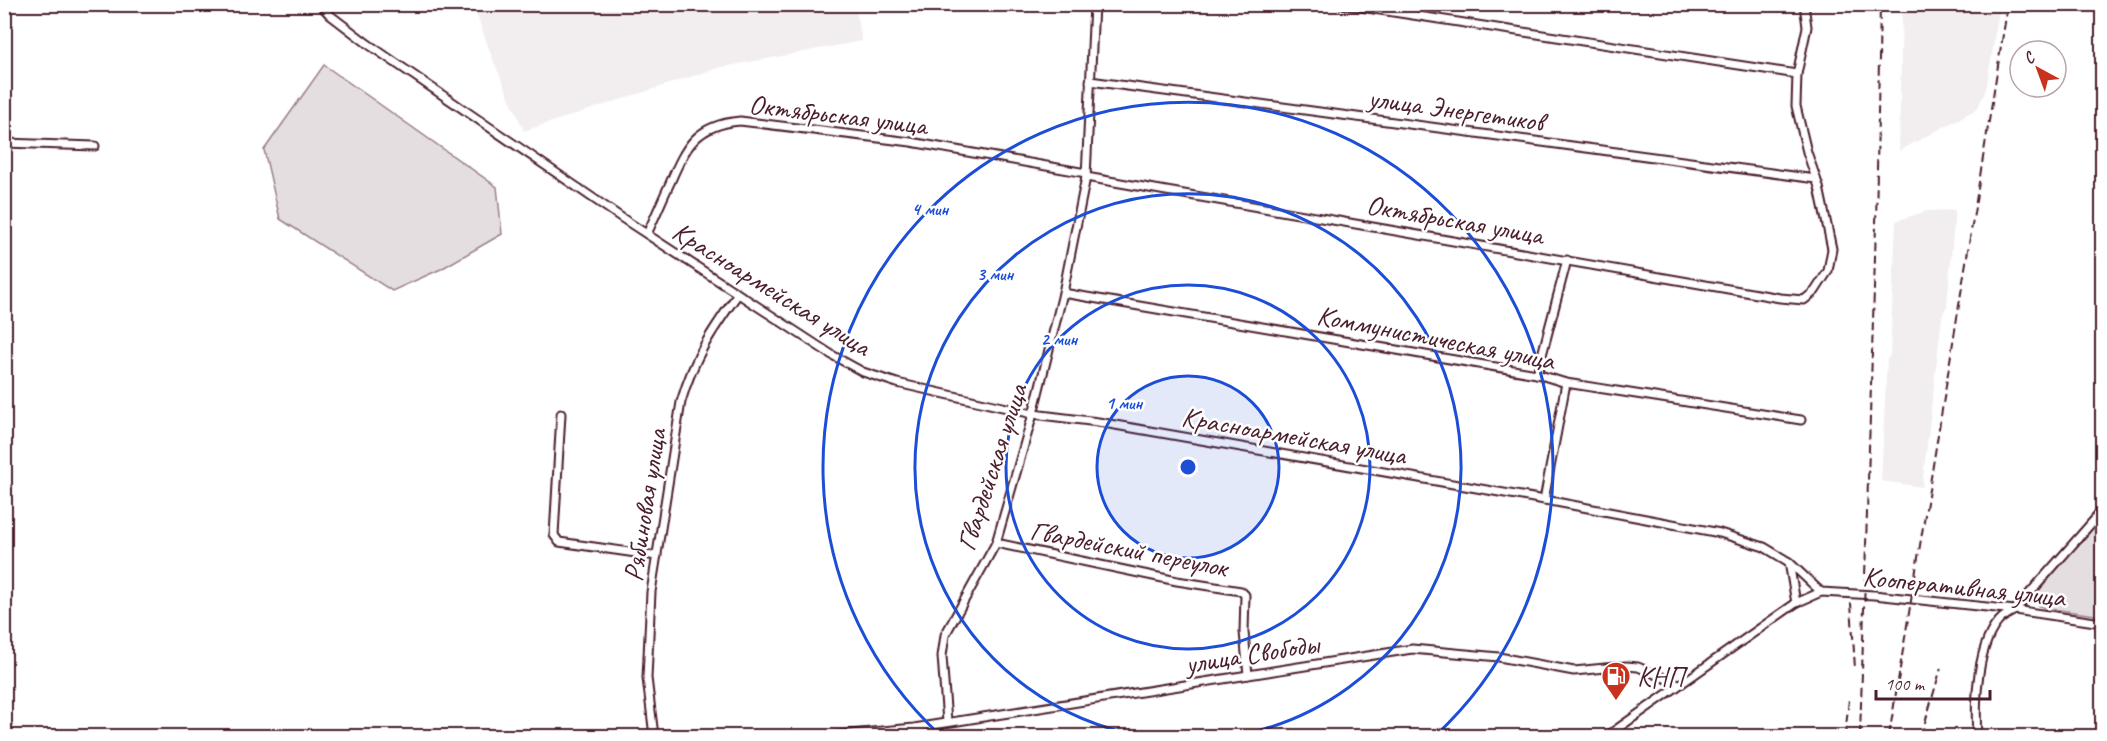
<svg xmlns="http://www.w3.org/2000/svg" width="2107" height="741" font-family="Caveat,sans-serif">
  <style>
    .built { fill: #f2eeef }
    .green { fill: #e5dee0; stroke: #987e86; stroke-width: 1.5 }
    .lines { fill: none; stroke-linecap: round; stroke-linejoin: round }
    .street-casing { stroke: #4a1f2b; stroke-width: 11 }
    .street { stroke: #fff; stroke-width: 7 }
    .rail { stroke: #4a1f2b; stroke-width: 2; stroke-dasharray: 9 4.5; stroke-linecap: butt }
    .ring { fill: none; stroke: #1d4ed8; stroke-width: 3 }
    .labels { text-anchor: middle; stroke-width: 5; stroke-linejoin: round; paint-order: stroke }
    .street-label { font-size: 28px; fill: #4a1f2b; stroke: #fff }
    .poi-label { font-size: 28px; fill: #4a1f2b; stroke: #fff; text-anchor: start }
    .centre { fill: #1d4ed8; stroke: #fff; stroke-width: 3 }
    .ring-label { font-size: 18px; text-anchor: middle; font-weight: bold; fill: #1d4ed8; stroke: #fff; stroke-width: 5; stroke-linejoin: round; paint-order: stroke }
  </style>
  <rect width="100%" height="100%" fill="#fff"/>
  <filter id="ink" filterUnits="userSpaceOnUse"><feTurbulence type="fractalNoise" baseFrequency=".0167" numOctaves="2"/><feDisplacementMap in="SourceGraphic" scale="12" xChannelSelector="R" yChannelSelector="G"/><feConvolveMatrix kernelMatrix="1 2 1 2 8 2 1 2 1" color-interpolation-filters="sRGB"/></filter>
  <g filter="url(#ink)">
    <g class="built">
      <polygon points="473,5 855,5 862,41 718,68 524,131 494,62"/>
      <polygon points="1902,5 2000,5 1986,90 1977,109 1899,151"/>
      <polygon points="1955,210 1947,306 1942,316 1922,487 1881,481 1887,359 1890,356 1896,221 1927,211"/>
    </g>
    <g class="green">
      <polygon points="324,65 497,187 502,234 441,269 392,291 280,219 264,150"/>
      <polygon points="2102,516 2102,616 2045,608 2039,606 2035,599 2037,593"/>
    </g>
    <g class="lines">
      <g class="street-casing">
        <g id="street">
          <polyline points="320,4 330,15 368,44 622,218 832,355 863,372 897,383 1033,414 1098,422 1556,502 1720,533 1764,547 1789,562 1796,603"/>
          <polyline points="1341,4 1797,74"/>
          <polyline points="1090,81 1816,179"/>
          <polyline points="4,143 95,146"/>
          <polyline points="1086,177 1780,298 1804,300 1815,291 1828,271 1832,249 1819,187 1807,152 1796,106 1797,74 1807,27 1804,4"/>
          <path d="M647,234c8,-17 15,-34 23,-51 16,-37 26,-58 70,-62l171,21 175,31"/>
          <polyline points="1063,293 1537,374 1566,383 1801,420"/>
          <polyline points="1537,374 1567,260"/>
          <polyline points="561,414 554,535 559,542 657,556"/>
          <polyline points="1544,500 1566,383"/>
          <polyline points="996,543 1177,581 1241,591 1245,595 1244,632 1248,675"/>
          <polyline points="1789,562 1821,592 1874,595 2015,610 2102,623"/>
          <polyline points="947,722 942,656 945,635 996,543 1033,414 1063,293 1086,177 1094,4"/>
          <path d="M654,736l-7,-58 4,-86 30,-190c13,-45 30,-70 57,-108"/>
          <polyline points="829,736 914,728 1412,649 1499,657 1574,671 1626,666 1638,667 1679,684"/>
          <polyline points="1607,736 1796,603 1821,592"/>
          <path d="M1977,736c-2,-32 -1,-95 25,-118 4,-3 9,-6 13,-8l87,-99"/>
        </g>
      </g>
      <use href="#street" class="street"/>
      <g class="rail">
        <polyline points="1851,603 1855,669"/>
        <polyline points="1845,736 1849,699"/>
        <polyline points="1860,736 1876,225 1880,4"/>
        <polyline points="1889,736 2008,4"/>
        <polyline points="1921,736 1941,668"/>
      </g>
    </g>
  </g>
  <circle cx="1188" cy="467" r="91" fill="#1d4ed8" fill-opacity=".12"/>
  <g class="ring">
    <circle cx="1188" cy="467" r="91"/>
    <circle cx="1188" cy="467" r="182"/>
    <path d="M1143 736A273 273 0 1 1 1233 736"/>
    <path d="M941 736A365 365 0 1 1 1435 736"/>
  </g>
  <defs>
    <g id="fuel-pin" transform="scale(1.5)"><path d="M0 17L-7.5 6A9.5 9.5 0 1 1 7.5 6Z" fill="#c8321e" stroke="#fff"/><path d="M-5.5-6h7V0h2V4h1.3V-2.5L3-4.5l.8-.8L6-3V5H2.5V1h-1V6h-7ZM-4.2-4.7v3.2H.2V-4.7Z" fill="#fff"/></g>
  </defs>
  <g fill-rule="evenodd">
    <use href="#fuel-pin" x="1616" y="676"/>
  </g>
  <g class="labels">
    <g class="street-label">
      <text transform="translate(1456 109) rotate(8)" y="10">улица Энергетиков</text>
      <text transform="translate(838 114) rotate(7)" y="10">Октябрьская улица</text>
      <text transform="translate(1455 219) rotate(10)" y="10">Октябрьская улица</text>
      <text transform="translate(772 288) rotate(32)" y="10">Красноармейская улица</text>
      <text transform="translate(1436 337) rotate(11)" y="10">Коммунистическая улица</text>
      <text transform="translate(1294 435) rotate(10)" y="10">Красноармейская улица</text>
      <text transform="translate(991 467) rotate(-72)" y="10">Гвардейская улица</text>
      <text transform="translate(644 505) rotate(-81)" y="10">Рябиновая улица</text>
      <text transform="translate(1129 548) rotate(11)" y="10">Гвардейский переулок</text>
      <text transform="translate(1964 586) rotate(6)" y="10">Кооперативная улица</text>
      <text transform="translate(1252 653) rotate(-9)" y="10">улица Свободы</text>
    </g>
    <g class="poi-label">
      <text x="1637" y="686">КНП</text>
    </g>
  </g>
  <circle cx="1188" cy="467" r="9" class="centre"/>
  <g class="ring-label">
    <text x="930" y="215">4 мин</text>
    <text x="995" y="280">3 мин</text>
    <text x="1059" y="345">2 мин</text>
    <text x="1124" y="409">1 мин</text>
  </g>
  <rect width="2107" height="741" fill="none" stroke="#fff" stroke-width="24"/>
  <rect x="12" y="12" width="2083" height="717" fill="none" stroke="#4a1f2b" stroke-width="2" filter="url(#ink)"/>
  <g transform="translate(2038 69) rotate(319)"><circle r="28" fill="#ffffff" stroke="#b7a5aa" stroke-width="1.5"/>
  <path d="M0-4.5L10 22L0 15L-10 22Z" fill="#c8321e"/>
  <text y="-9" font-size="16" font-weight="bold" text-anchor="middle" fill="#4a1f2b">С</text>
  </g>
  <path d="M1876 690v9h114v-9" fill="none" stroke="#4a1f2b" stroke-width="3"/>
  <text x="1885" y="690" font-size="18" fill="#4a1f2b" stroke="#ffffff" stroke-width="4.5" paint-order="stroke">100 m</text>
</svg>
